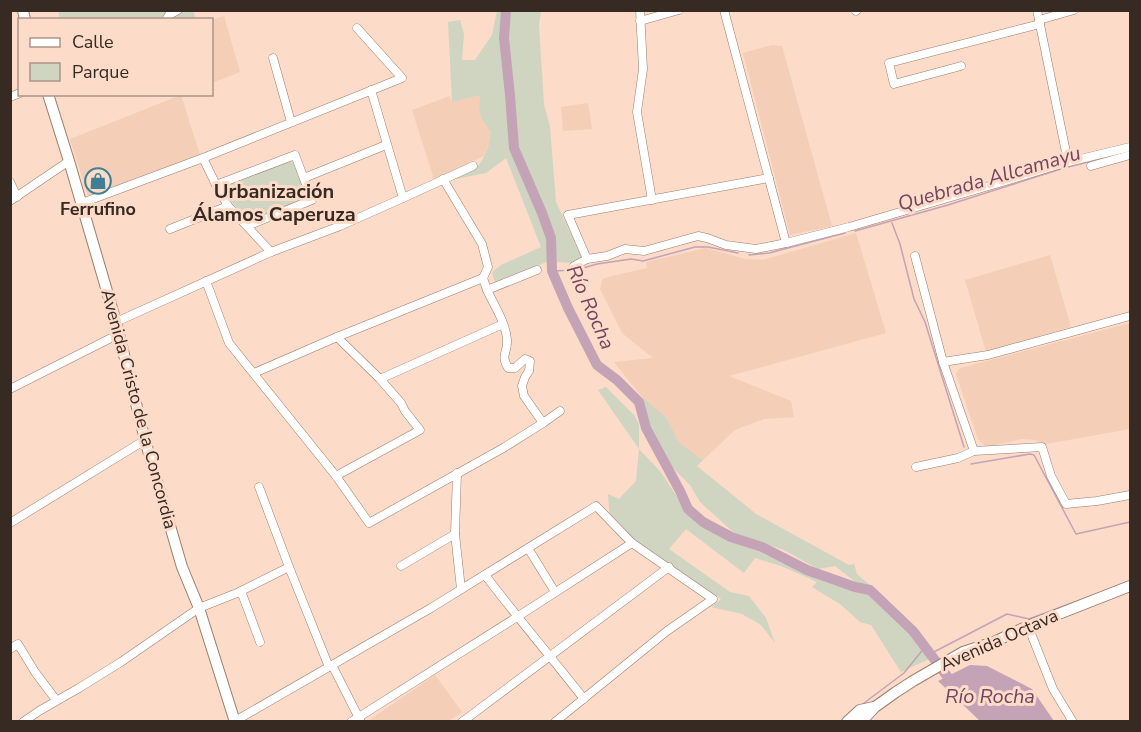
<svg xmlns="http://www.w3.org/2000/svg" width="1141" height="732" font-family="'Nunito Sans',sans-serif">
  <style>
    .built { fill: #f4ceb6 }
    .green { fill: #cfd5c1 }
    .water { fill: #c4a3b6 }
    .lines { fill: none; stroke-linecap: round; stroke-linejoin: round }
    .stream { stroke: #c4a3b6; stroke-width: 1.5 }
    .river { stroke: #c4a3b6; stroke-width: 10 }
    .street-casing { stroke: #9b7d6c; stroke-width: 9 }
    .secondary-casing { stroke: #9b7d6c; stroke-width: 12 }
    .street { stroke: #fff; stroke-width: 8 }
    .secondary { stroke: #fff; stroke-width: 10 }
    .labels { text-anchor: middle; stroke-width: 6; stroke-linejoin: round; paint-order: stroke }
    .poi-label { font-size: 18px; font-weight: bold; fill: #362a23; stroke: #fcdbc8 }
    .street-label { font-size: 18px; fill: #362a23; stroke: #fcdbc8 }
    .water-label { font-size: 20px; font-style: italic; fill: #734461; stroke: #fcdbc8 }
    .neighbourhood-label { font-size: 20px; font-weight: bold; fill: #362a23; stroke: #fcdbc8 }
  </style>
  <rect width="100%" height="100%" fill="#fcdbc8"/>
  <g class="built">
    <polygon points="224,16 240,72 212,83 212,20"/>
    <polygon points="772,45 782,46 832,226 790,235 743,53"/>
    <polygon points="480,94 480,111 481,118 489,128 490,134 489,143 484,156 434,179 412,110 450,96 452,102"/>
    <polygon points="181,95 200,155 88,196 70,139"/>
    <polygon points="588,103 592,129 563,131 561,107"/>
    <polygon points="856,233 886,333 729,376 791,401 794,417 764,419 735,430 703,460 678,443 666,417 642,397 614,362 653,358 622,333 600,289 602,281 604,278 647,268 646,262 706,248 745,259 763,260"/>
    <polygon points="1050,255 1071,327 986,352 965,280"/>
    <polygon points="1130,323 1130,429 1046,444 1035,440 1022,439 990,446 984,445 978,439 956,374 960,368"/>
    <polygon points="435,675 462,712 449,721 368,721"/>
  </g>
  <g class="green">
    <polygon points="58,11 193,11 196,19 60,19"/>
    <path d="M497,11h5l-3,25 11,114 33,75 4,14v23l-52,20 -3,-10 9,-7 40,-18 -35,-89 -20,15 -35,7c7,-3 21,-8 26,-13 7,-6 15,-27 13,-36 -2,-5 -6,-8 -8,-12 -4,-7 -2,-17 -2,-24l-28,7 -4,-80 12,-2 4,14 -2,26h13l17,-25z"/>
    <polygon points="509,11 541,11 539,25 544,104 550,127 556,202 582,258 572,263 555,262 553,235 516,146 507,39"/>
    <polygon points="290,161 294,164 307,196 304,200 250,221 233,204 225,189 226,185"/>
    <polygon points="606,387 634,415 639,424 639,449 660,471 685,509 699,525 729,541 760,552 821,580 855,592 869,594 910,634 929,659 901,672 871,625 860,622 840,604 812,587 817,582 781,566 755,558 744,573 686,529 669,549 730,592 749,596 766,618 775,643 761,625 742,614 711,607 721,599 644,548 610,520 608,494 619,499 636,481 639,449 598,390"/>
    <polygon points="642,397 666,417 679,443 703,460 697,466 756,514 849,565 854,564 857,574 870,585 857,583 835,566 818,569 784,550 734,533 720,520 700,502 690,485 673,468 651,428"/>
  </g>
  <polygon class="water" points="970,665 987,666 1032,689 1054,721 980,721 938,681"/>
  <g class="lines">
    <g class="stream">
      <polyline points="892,223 900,244 914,299 925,322 964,447"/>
      <polyline points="855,231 948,205 1064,168 1121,154"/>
      <polyline points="749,255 769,253 845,233"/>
      <polyline points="552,271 576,270 597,264 631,259 643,261 695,247 708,247 738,253"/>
      <polyline points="971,464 1030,454 1034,455 1076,534 1130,522"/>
      <polyline points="930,654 1007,614 1029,619 1096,594"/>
      <polyline points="864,703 904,673 925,647"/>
    </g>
    <polyline class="river" points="506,10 504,38 510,96 514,148 542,213 551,238 552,271 568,308 597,365 617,380 639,402 646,428 680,491 688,509 703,522 731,537 762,547 807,570 855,587 870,590 913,631 956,688"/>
    <g class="street-casing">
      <g id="street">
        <polyline points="640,10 643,69 637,112 652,200"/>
        <polyline points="724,10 786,243"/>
        <polyline points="1037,10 1068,162"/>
        <polyline points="856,11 857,10"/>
        <polyline points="166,20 169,15 178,10"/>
        <polyline points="1039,20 1074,10"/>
        <polyline points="640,21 679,10"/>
        <polyline points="273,58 291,122"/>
        <polyline points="961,66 894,84 889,63 1040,24"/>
        <polyline points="371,90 403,198"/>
        <polyline points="10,97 20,93"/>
        <polyline points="203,158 216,185 228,206 271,252"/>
        <polyline points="1091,166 1130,155"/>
        <polyline points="304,178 386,145"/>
        <polyline points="443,179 482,244 488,267 483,278"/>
        <polyline points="10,182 17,197"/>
        <polyline points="216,185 295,155 312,200 247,226"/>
        <polyline points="10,201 69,161"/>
        <polyline points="82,203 203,158 402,78 357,28"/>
        <polyline points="170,229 228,206"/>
        <polyline points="915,256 943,362 974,451"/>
        <polyline points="587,259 568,215 769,178"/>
        <polyline points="574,266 587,259 607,256 625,249 644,251 698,236 707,238 726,245 756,249 786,243 849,227 999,183 1068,162 1130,147"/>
        <polyline points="206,281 229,343 336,476 369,523 505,447 543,423 560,411"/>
        <path d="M487,290c7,15 19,33 20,50 1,13 -7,14 1,28h7l10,-9 5,2 -1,10 -4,6 -3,9 2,10 19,27"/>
        <polyline points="116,322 271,252 340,226 403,198 473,166"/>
        <polyline points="943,362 988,355 1130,316"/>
        <polyline points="254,373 337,337 483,278 487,290 537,270"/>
        <polyline points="380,379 503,324"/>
        <polyline points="10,389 119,334"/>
        <polyline points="916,467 958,458 974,451 1042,447 1051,476 1066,504 1097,501 1130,495"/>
        <polyline points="457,473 455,534 461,589"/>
        <polyline points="336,476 420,430 405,411 401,403 380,379 337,337"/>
        <polyline points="259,487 289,567 329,667"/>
        <polyline points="10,523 145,440"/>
        <polyline points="528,548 555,592"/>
        <polyline points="401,566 455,534"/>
        <path d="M485,575c32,42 66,82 99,124"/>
        <polyline points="241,591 260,642"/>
        <polyline points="1028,626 1053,689 1073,722"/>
        <polyline points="10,649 18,644 35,672 56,700"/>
        <polyline points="332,665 361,722"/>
        <polyline points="235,721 431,608 596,506 632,543 713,599 667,631 555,722"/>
        <polyline points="23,722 39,711 79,688 121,662 199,608 237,593 289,567"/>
        <polyline points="351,722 517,617 632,543"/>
        <polyline points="462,722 669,567"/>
      </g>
    </g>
    <g class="secondary-casing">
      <g id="secondary">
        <polyline points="23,10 25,20"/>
        <polyline points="48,94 69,161 116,322 145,440 182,567 199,608 235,722"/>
        <polyline points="847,722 860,710 874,707"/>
        <polyline points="861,722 875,707 896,692 913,681 963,652 994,642 1028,626 1130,586"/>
      </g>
    </g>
    <use href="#street" class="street"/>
    <use href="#secondary" class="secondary"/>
  </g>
  <defs>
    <g id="shop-ring" transform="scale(1.35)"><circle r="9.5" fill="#fcdbc8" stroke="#407e94" stroke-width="1.5"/><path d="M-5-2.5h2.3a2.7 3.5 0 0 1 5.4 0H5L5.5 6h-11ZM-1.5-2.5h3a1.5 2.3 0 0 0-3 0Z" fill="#407e94"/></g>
  </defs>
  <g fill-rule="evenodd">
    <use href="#shop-ring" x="98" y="181"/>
  </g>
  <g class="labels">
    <g class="poi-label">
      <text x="98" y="215">Ferrufino</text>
    </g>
    <g class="street-label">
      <text transform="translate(139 409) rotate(75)" y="6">Avenida Cristo de la Concordia</text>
      <text transform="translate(999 640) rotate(-24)" y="6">Avenida Octava</text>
    </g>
    <g class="water-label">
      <text transform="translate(989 178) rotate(-16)" y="7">Quebrada Allcamayu</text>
      <text transform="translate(591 307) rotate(66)" y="7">Río Rocha</text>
      <text x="990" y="703">Río Rocha</text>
    </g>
    <g class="neighbourhood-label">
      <text x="274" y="198">Urbanización<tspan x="274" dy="23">Álamos Caperuza</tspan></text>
    </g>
  </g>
  <rect width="1141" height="732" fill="none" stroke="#362a23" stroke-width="24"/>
  <rect x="18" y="18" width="195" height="78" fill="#fcdbc8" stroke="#ad9486" stroke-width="1.5"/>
  <rect x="30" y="38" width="30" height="9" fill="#ffffff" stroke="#ad9486" stroke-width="1.5"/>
  <text x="72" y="48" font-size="18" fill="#362a23">Calle</text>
  <rect x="30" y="63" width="30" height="18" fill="#cfd5c1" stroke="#ad9486" stroke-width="1.5"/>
  <text x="72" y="78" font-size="18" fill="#362a23">Parque</text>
</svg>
